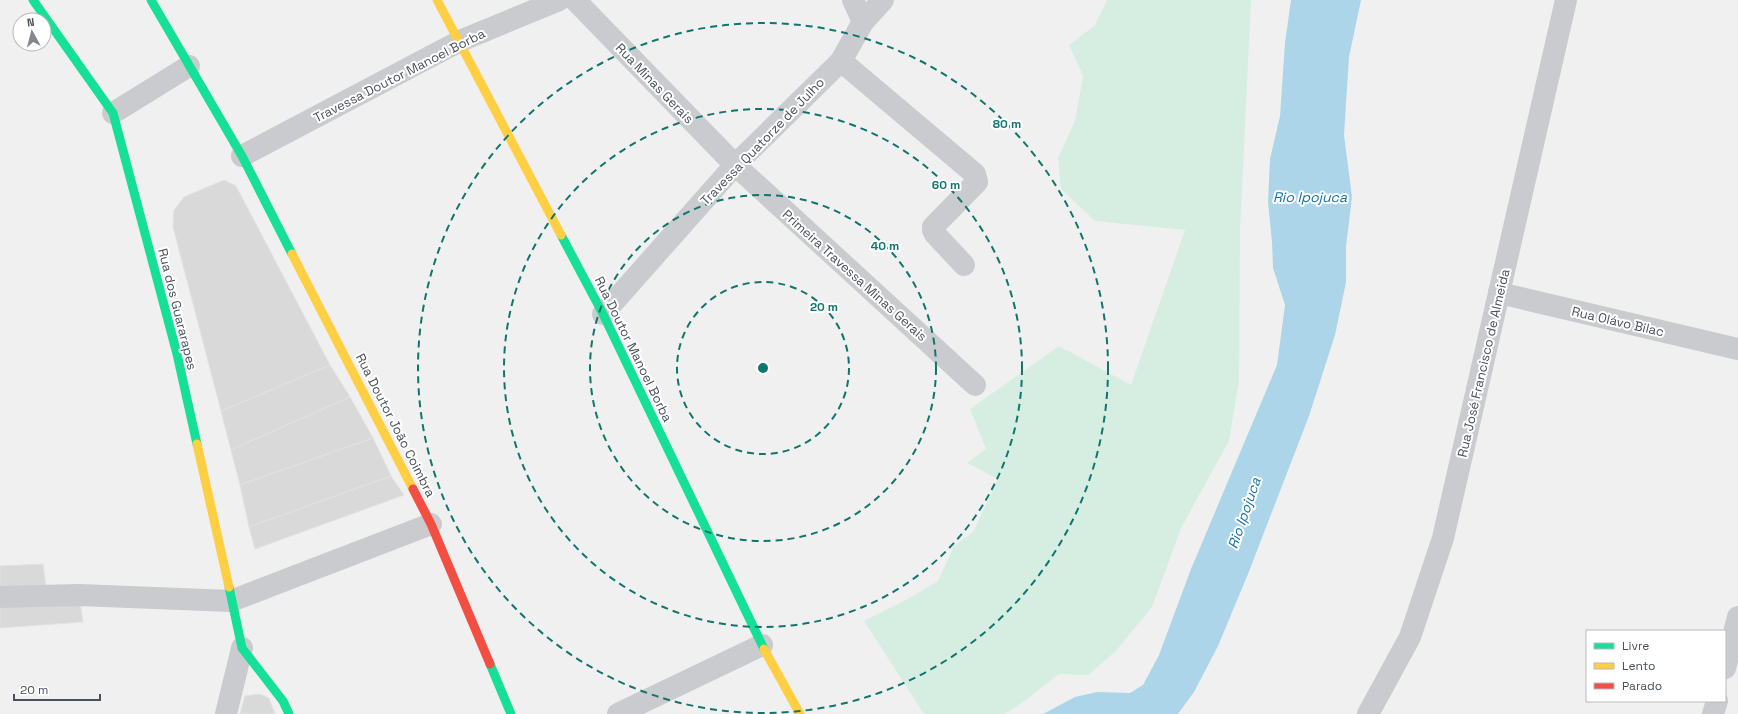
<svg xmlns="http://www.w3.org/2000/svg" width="1738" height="714" font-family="'Space Grotesk',sans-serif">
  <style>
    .green { fill: #d6eee2 }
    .water { fill: #acd5ea }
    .building { fill: #d9d9da; stroke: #e1e2e3 }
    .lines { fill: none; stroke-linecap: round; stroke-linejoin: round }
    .street { stroke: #cacbce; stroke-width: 22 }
    .fast { stroke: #16e098; stroke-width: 9 }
    .slow { stroke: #ffcf43; stroke-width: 9 }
    .jam { stroke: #f24e42; stroke-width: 9 }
    .ring { fill: none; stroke: #0f766e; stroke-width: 2; stroke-dasharray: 7 5 }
    .labels { text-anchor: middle; stroke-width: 4; stroke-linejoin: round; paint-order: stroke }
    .street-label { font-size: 13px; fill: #48505b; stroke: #fff }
    .water-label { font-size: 14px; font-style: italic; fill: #1472a2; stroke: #fff }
    .centre { fill: #0f766e; stroke: #fff; stroke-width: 2 }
    .ring-label { font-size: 12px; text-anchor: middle; font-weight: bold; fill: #0f766e; stroke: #fff; stroke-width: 4; stroke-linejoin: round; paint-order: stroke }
  </style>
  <rect width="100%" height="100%" fill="#f0f0f0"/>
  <polygon class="green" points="1107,0 1251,0 1240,231 1239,381 1229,441 1181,528 1152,607 1116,651 1088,675 1059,674 1018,706 1004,714 924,714 864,621 906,600 938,581 954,546 973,532 998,479 967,463 986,449 970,409 1059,346 1131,385 1185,230 1095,221 1061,189 1058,158 1075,121 1083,76 1069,45 1094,26"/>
  <polygon class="water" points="1291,0 1361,0 1349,57 1344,135 1352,197 1346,247 1346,282 1335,335 1309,416 1248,574 1218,646 1194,692 1178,714 1043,714 1075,697 1097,692 1130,693 1143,685 1159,655 1191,569 1277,365 1285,305 1273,268 1272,242 1268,202 1270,159 1280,116 1285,43"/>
  <g class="building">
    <polygon points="224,180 236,186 330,365 221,411 173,227 174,210 184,197"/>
    <polygon points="330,365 350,397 231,450 221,411"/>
    <polygon points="350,397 373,438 240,485 231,450"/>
    <polygon points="373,438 391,476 249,527 240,485"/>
    <polygon points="391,476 404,495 255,549 249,527"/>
    <polygon points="43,564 46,586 0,588 0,566"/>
    <polygon points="80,602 83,622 0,628 0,608"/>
    <polygon points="259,694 269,698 275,714 240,714 245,696"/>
  </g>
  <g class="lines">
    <g class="street">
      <polyline points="575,0 735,165 975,385"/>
      <polyline points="853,0 863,22"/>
      <polyline points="841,61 975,174 977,182 933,227 933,230 935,234 964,265"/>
      <polyline points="113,113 189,66"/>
      <polyline points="242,156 460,41 559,0"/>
      <polyline points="1499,293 1738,349"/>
      <polyline points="603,314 735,165 841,61 863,22 883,0"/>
      <polyline points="0,597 79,595 231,601 431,524"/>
      <polyline points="1725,668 1738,617"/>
      <polyline points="226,714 242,648"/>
      <polyline points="618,714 762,645"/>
      <polyline points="1368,714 1410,637 1443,538 1566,0"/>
      <polyline points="1713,714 1717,701"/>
    </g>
    <g class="fast">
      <polyline points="33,0 113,113 177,354 197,444"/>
      <polyline points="151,0 242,156 292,254"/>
      <polyline points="561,235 603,314 764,649"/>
      <polyline points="229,587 242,648 283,701 289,714"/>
      <polyline points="490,664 511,714"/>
    </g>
    <g class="slow">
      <polyline points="437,0 561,235"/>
      <polyline points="292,254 413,489"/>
      <polyline points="197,444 229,587"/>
      <polyline points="764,649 800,714"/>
    </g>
    <polyline class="jam" points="413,489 431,524 490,664"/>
  </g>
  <g class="ring">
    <circle cx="763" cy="368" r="86"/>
    <circle cx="763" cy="368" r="173"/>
    <circle cx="763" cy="368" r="259"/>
    <circle cx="763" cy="368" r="345"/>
  </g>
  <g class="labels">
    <g class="street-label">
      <text transform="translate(399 75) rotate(-27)" y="5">Travessa Doutor Manoel Borba</text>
      <text transform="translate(655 83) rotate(46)" y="5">Rua Minas Gerais</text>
      <text transform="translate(762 141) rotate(-46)" y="5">Travessa Quatorze de Julho</text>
      <text transform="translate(855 275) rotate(42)" y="5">Primeira Travessa Minas Gerais</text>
      <text transform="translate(178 309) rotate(76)" y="5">Rua dos Guararapes</text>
      <text transform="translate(1618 321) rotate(13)" y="5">Rua Olávo Bilac</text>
      <text transform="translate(634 349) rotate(64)" y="5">Rua Doutor Manoel Borba</text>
      <text transform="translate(1483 363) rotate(-77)" y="5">Rua José Francisco de Almeida</text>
      <text transform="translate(396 425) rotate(63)" y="5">Rua Doutor João Coimbra</text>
    </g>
    <g class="water-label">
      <text x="1310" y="202">Rio Ipojuca</text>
      <text transform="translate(1244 513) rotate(-71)" y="5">Rio Ipojuca</text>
    </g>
  </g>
  <circle cx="763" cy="368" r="6" class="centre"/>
  <g class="ring-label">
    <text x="1007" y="128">80 m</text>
    <text x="946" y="189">60 m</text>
    <text x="885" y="250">40 m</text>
    <text x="824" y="311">20 m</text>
  </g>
  <rect x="1586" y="630" width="140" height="72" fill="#ffffff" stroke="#b6b9bd"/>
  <rect x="1594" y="643" width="20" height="6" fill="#16e098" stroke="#b6b9bd"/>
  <text x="1622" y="650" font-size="12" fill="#48505b">Livre</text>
  <rect x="1594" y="663" width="20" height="6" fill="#ffcf43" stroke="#b6b9bd"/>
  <text x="1622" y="670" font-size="12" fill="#48505b">Lento</text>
  <rect x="1594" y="683" width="20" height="6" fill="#f24e42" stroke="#b6b9bd"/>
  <text x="1622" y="690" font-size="12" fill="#48505b">Parado</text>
  <g transform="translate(32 32) rotate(353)"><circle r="19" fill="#ffffff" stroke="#b6b9bd"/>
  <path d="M0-3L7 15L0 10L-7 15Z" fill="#83888f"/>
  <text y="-6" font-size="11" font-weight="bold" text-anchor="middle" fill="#48505b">N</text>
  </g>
  <path d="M14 694v6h86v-6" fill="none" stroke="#48505b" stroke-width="2"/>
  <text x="20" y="694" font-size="12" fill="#48505b" stroke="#ffffff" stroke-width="3" paint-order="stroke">20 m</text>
</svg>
